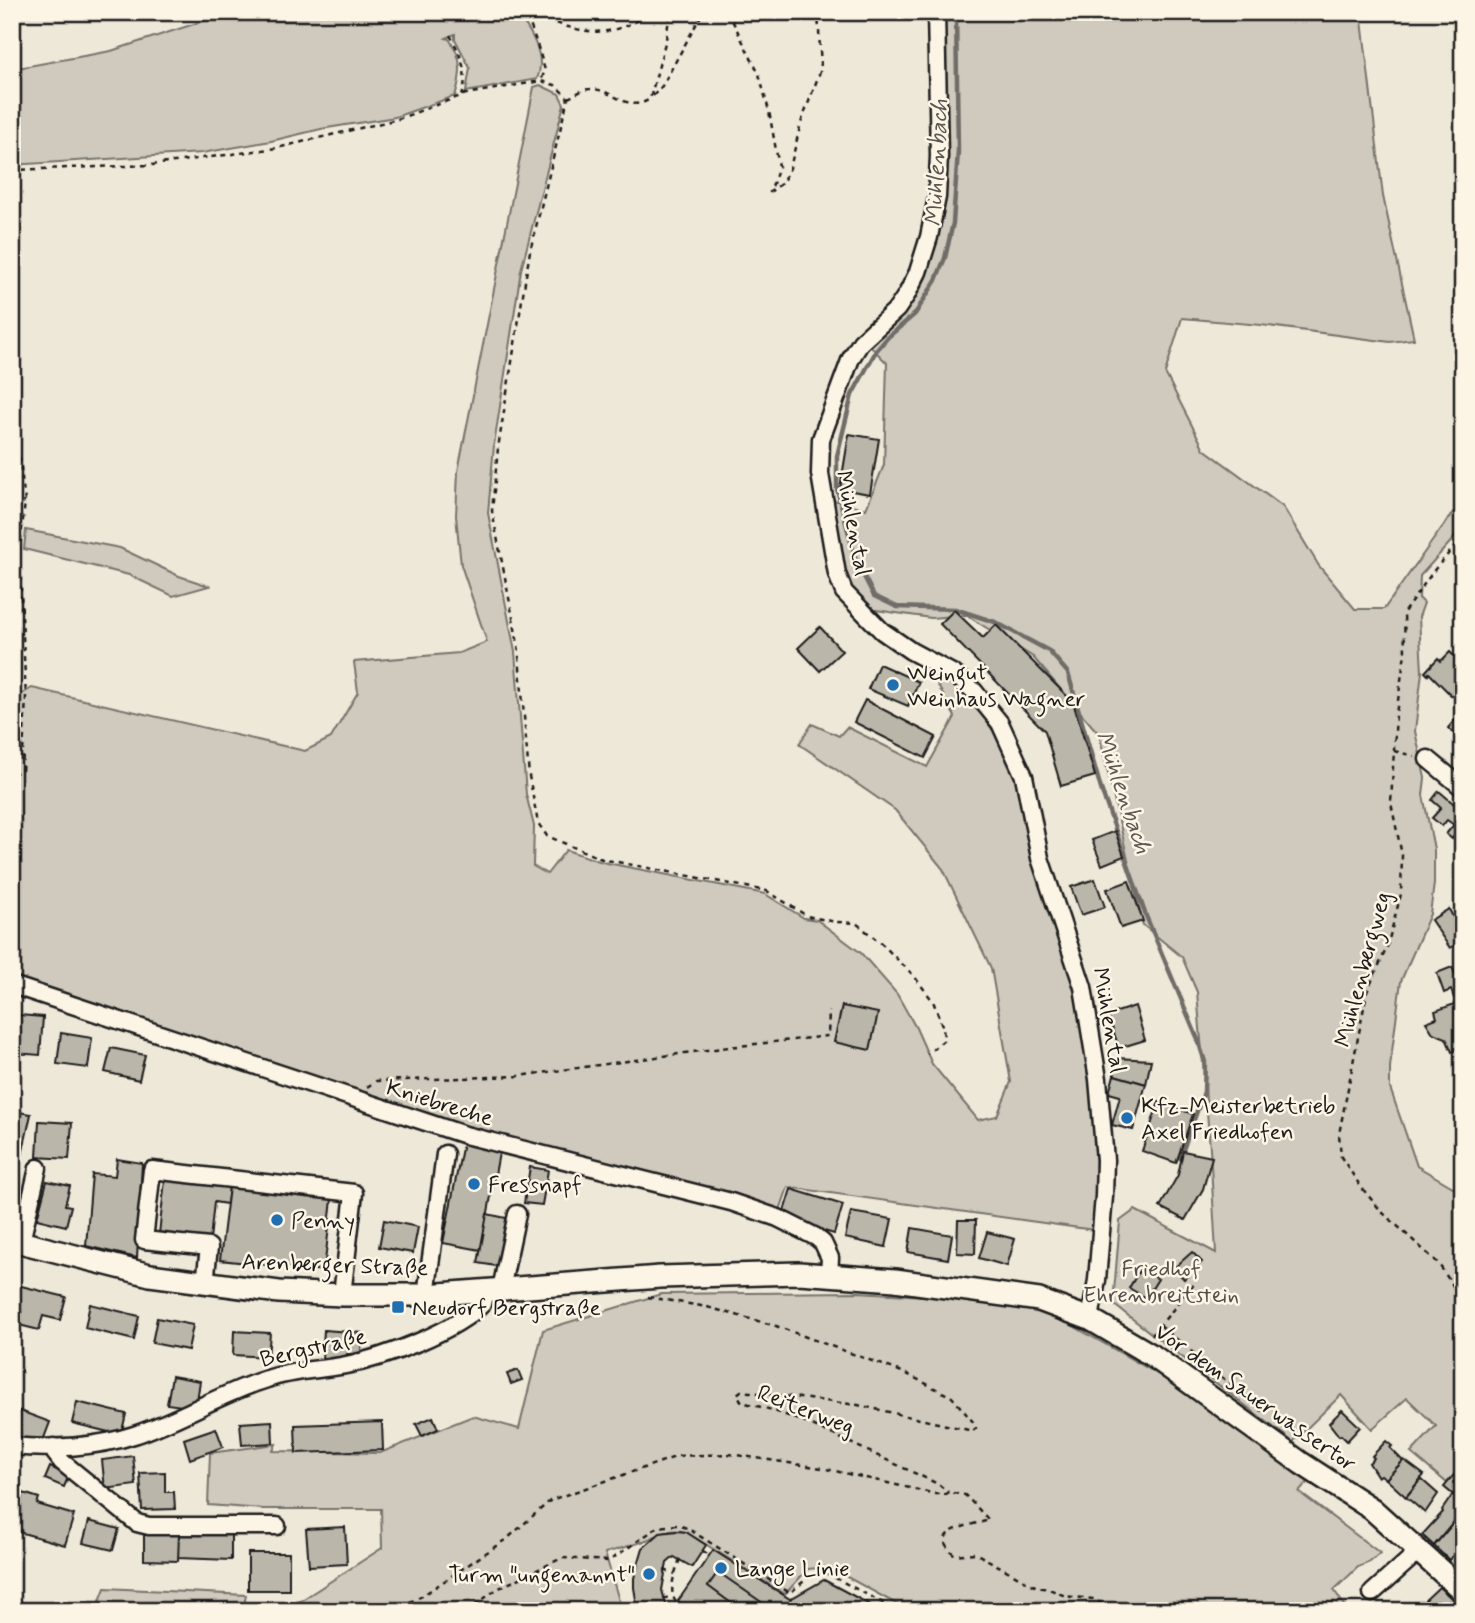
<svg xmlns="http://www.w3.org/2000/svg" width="1475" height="1623" font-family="Mynerve,sans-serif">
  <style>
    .green { fill: #cfcabd; stroke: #76736c; stroke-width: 2 }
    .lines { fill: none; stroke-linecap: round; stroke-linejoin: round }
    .stream { stroke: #6f6c67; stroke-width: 4.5 }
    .building { fill: #bab6aa; stroke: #1c1c1c; stroke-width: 2 }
    .minor-casing { stroke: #1c1c1c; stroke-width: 21 }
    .major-casing { stroke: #1c1c1c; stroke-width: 26 }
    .path { stroke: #1c1c1c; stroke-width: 2.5; stroke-dasharray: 5 5; stroke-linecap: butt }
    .minor { stroke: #fcf5e5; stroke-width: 16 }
    .major { stroke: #fcf5e5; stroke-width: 21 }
    .poi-dot { fill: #1f6fb2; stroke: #fcf5e5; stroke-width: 2.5 }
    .labels { text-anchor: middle; stroke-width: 5; stroke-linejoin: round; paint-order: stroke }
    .street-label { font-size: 23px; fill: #1c1c1c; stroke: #fcf5e5 }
    .poi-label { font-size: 23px; fill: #1c1c1c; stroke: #fcf5e5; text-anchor: start }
    .park-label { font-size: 23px; fill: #52504c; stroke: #fcf5e5 }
    .water-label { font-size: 24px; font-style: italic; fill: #5b5854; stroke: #fcf5e5 }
  </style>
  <rect width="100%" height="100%" fill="#eee8d9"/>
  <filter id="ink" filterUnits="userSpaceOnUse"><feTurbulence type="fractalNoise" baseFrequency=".0143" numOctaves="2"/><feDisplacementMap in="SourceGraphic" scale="14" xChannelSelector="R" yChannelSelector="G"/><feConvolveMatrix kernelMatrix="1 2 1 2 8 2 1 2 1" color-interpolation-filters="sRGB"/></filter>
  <g filter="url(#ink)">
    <g class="green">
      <path d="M231,12h283c16,15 33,45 23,67l-71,13 4,-24 -15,-29v-5l-9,4 3,1c14,19 13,35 6,57l-60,21 -74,12 -50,12 -69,12 -190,12v-96l99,-18z"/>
      <polygon points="941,12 1361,12 1383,196 1414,339 1390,342 1261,325 1182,318 1165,373 1204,449 1283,507 1319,566 1355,609 1384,609 1453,512 1463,513 1463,528 1420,576 1419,598 1424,603 1419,617 1422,672 1415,731 1425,778 1423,795 1434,849 1434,884 1430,914 1401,981 1390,1067 1390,1088 1417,1166 1463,1193 1463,1465 1447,1483 1411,1453 1436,1426 1407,1398 1372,1429 1341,1395 1293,1442 1113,1304 1120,1221 1135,1210 1216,1253 1210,1148 1197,992 1182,957 1143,925 1099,734 1033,657 966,615 931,618 869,609 848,584 830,499 866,509 884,465 887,363 866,342 929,264 939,230 943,193"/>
      <path d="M540,85l19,9 5,10 -43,166 -27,175 -6,68 27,139 11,142 8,32 -1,40 14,8 19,-24 36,12 163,32 39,24 13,2 44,33 36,41 19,34 16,36 46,56 19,-4 14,-34 -20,-114 -48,-99 -48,-59 -96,-66 13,-20 27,12 8,-9 80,40 28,-50 -25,-46c43,23 74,66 87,114 8,29 11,59 19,88 11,35 29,69 38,105 19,82 25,168 20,252l-306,-43 -10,29 -314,-88 -452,-150v-412l8,129 12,-7 273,63 26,-13 27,-46 -4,-30 105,-9 28,-11 -26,-77 -5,-49 2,-45 76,-384z"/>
      <polygon points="26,530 120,548 179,576 209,586 173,596 129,575 24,549"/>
      <path d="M858,1292l149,9 59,21 102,58 141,101 -10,11 81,61 -10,9 -12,5 -24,23 14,21h-439l-80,-44 -21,2 -23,25 -99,-62c-16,-4 -23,1 -37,7 -14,6 -30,10 -44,14l17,58h-337l97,-63 -1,-39h-118l-55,-4 2,-52 66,-9 -3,7 107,2 93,-37 46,13 24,-99 118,-36z"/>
      <polygon points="105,1588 246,1595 243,1611 96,1611"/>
    </g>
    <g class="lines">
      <polyline class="stream" points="956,12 958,151 953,223 945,258 936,280 915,314 888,337 876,351 852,395 837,456 837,489 856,561 874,596 897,607 955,609 995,622 1049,651 1068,673 1101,789 1146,916 1197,1037 1205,1062 1204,1092 1180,1158"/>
    </g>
    <g class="building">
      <polygon points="849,434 879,439 870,494 840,489"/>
      <polygon points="954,610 983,638 996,625 1073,702 1095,776 1061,786 1045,731 940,624"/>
      <polygon points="820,627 842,651 820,671 798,648"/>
      <polygon points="1450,652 1459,661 1455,665 1463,673 1463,685 1452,696 1429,673 1428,675 1425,672 1438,658 1441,661"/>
      <polygon points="879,664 919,682 908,706 868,689"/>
      <polygon points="865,700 936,737 925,758 854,722"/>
      <polygon points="1460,714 1463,716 1463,742 1448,728"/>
      <polygon points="1439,791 1461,810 1463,808 1463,814 1454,825 1447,820 1442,826 1432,818 1441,808 1432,800"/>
      <polygon points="1463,814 1463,839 1461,842 1454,836 1452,839 1446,834"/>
      <polygon points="1115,831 1124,856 1102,865 1092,840"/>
      <polygon points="1095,879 1105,907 1081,915 1071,887"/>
      <polygon points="1129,881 1143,921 1121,928 1107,889"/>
      <polygon points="1449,909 1457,925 1463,922 1463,941 1450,948 1431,920"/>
      <polygon points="1452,967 1463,991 1463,995 1454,998 1451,990 1444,993 1437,973"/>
      <polygon points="1460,1002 1463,1008 1463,1048 1452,1052 1446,1038 1433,1033 1426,1022 1437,1018 1435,1011"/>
      <polygon points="842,1006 878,1013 870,1050 834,1042"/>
      <polygon points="1135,1006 1145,1040 1119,1048 1108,1015"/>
      <polygon points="19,1015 43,1017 40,1055 15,1053"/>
      <polygon points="61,1033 92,1038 88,1068 57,1064"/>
      <polygon points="111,1048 145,1055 139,1080 105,1072"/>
      <polygon points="1116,1058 1151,1060 1146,1084 1114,1075"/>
      <polygon points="1114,1075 1146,1084 1133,1130 1112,1125 1120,1096 1109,1093"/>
      <polygon points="1159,1102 1193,1114 1176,1163 1142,1151"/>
      <polygon points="12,1111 31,1114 19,1169 12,1168"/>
      <polygon points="39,1121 72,1123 69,1159 37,1157"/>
      <polygon points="463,1143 499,1153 481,1250 443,1243"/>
      <polygon points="1183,1151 1212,1157 1203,1189 1185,1220 1160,1207 1178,1175"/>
      <polygon points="117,1159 142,1163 137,1258 86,1246 92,1174 115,1176"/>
      <polygon points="530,1167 548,1170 542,1205 524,1203"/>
      <polygon points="165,1180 229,1187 227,1204 214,1202 210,1240 159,1234"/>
      <polygon points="47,1181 70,1186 65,1205 71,1206 66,1226 37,1219"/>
      <polygon points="229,1187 332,1199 324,1271 220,1260"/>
      <polygon points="791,1189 843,1205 834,1234 782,1218"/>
      <polygon points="851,1212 892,1219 886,1247 845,1238"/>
      <polygon points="487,1214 511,1219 502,1267 478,1263"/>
      <polygon points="384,1220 418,1227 413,1253 379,1247"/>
      <polygon points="958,1220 976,1220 975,1254 957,1253"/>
      <polygon points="912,1228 952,1235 948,1259 908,1252"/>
      <polygon points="987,1232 1015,1239 1007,1266 979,1258"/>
      <polygon points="1192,1252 1202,1262 1184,1279 1174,1268"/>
      <polygon points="1141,1268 1158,1279 1146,1298 1129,1288"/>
      <polygon points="13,1284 66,1297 60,1320 43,1316 39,1330 19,1325 21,1313 12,1311"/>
      <polygon points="90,1304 139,1316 134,1340 85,1328"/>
      <polygon points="157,1318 193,1325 188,1350 152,1343"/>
      <polygon points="324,1330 362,1333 361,1355 347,1354 346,1361 322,1360"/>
      <polygon points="234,1331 270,1333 268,1357 233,1355"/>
      <polygon points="518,1370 522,1380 511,1384 507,1374"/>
      <polygon points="172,1376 200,1381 196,1408 167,1404"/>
      <polygon points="77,1402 126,1414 121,1435 72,1423"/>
      <polygon points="12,1408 50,1422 41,1446 12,1435"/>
      <polygon points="1342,1410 1360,1427 1347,1441 1341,1435 1339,1436 1329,1423"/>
      <polygon points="433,1417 438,1429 422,1436 416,1424"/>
      <polygon points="272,1421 273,1443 242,1445 240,1423"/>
      <polygon points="382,1422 383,1450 296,1453 295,1425"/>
      <polygon points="216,1428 223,1447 190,1459 184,1439"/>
      <polygon points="1386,1441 1392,1446 1390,1448 1403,1461 1386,1479 1381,1475 1378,1477 1369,1463 1374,1458 1372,1456"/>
      <polygon points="133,1456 136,1485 105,1489 102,1460"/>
      <polygon points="1404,1460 1424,1475 1406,1497 1386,1479"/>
      <polygon points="50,1467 69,1475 64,1487 45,1479"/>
      <polygon points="1458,1470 1463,1474 1463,1503 1444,1487"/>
      <polygon points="165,1472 165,1492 174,1492 175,1509 142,1510 140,1473"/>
      <polygon points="1421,1479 1438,1494 1425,1513 1406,1497"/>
      <polygon points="23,1493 39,1498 37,1504 74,1515 65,1545 12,1530"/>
      <polygon points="1453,1494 1463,1503 1463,1511 1434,1546 1422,1535 1443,1512 1442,1510"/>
      <polygon points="89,1521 119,1529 113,1550 83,1543"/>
      <polygon points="1455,1521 1463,1528 1463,1551 1459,1549 1449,1560 1434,1546"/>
      <polygon points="345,1527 347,1564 309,1566 306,1529"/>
      <polygon points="177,1529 231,1530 231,1560 178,1558"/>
      <polygon points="677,1531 686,1532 706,1545 692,1567 674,1557 667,1563 662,1590 668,1611 638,1611 634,1588 634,1578 643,1548 660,1533"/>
      <polygon points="144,1533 179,1534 178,1561 144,1560"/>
      <polygon points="713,1550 790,1599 824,1580 878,1609 839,1611 825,1607 813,1611 691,1611 678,1601"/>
      <rect x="248" y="1553" width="41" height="37"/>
      <polygon points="718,1572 770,1608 768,1611 742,1611 708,1586"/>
      <polygon points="1439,1587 1460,1606 1455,1611 1427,1611 1420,1605"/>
    </g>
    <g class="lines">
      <g class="minor-casing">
        <g id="minor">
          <polyline points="936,12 939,156 937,197 929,237 918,272 907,294 897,309 861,342 851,358 821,439 820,474 837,574 844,592 882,631 911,651 954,674 974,691 1000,723 1024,776 1040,858 1083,987 1098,1079 1105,1160 1104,1196 1097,1280 1090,1319"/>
          <polyline points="1428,759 1463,788"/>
          <polyline points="12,985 465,1135 731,1202 778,1218 816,1237 823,1243 830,1258 829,1275"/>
          <polyline points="21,1242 38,1168"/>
          <polyline points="205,1283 209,1247 144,1240 152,1170 354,1193 342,1295"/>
          <polyline points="501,1289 517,1214"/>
          <polyline points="426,1295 445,1154"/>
          <path d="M12,1446c39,4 86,1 122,-11 46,-15 87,-42 133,-56 26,-9 53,-9 79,-14 38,-7 110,-34 136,-61l3,-14"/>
          <polyline points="53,1447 55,1453 62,1462 137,1523 149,1526 277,1526"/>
          <polyline points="1372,1593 1419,1551"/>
        </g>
      </g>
      <g class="major-casing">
        <polyline id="major" points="12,1240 150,1275 279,1292 342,1295 426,1295 660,1277 799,1273 895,1280 1039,1300 1090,1319 1153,1356 1301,1463 1372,1509 1463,1591"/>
      </g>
      <g class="path">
        <polyline points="518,12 528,19 537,44 545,70 541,81"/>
        <polyline points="728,12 759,74 769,111 779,167 770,192 782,183 790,168 801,123 821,69 818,12"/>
        <path d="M528,19l8,-3c48,17 69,26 116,-4"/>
        <path d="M450,35c11,20 19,38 12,61"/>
        <polyline points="653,96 662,86 703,12"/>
        <path d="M568,98c7,-3 14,-9 22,-9 22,-1 38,25 60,10l16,-60 4,-27"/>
        <polyline points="12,170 152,165 277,148 398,119 466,94 541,81 555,85 568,98 530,251 498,448 492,511 518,644 529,776 538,823 547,836 602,859 767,891 807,916 836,922 856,923 882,944 914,976 933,1001 943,1028 944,1040 927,1054"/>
        <polyline points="12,428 18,445 25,502 19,555 26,698 22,771 12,774"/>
        <polyline points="12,504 25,502"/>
        <polyline points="1463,537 1435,569 1404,612 1405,653 1396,714 1391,803 1402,855 1401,894 1387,947 1367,992 1339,1134 1341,1157 1361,1187 1382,1212 1438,1263 1463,1301"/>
        <polyline points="1394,751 1414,756"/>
        <polyline points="367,1087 376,1081 519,1076 729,1047 828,1036 829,1011"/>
        <polyline points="648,1297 707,1307 776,1326 905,1373 952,1397 974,1423 976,1428 973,1431 858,1405 750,1392 741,1391 737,1394 742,1402 772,1410 810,1424 938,1484 948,1492"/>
        <polyline points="1160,1325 1262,1411"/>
        <polyline points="1152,1335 1195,1283"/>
        <polyline points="703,1551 709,1555"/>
        <path d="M680,1559c-7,19 -15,38 4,52"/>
        <polyline points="664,1570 675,1574"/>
        <polyline points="663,1599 672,1596"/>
        <polyline points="825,1607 825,1611"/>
        <path d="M391,1611l31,-15 86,-58 43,-38 127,-44 51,-2 93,14 114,26h10l2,-2 17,3 24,25c-13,5 -66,9 -34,35l20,-2 62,34 12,2 16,7 28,3 23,12"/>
        <polyline points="467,1611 497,1589 562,1558 609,1561 658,1527 678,1525 687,1528 790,1593 810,1576 826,1573 898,1611"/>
      </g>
      <use href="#minor" class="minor"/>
      <use href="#major" class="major"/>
    </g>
  </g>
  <g class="poi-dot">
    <circle cx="893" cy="685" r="7"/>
    <circle cx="1127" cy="1118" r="7"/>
    <circle cx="474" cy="1184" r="7"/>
    <circle cx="277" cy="1220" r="7"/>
    <rect x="391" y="1300" width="14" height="14" rx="3.5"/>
    <circle cx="721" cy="1568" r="7"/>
    <circle cx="649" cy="1574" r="7"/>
  </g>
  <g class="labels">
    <g class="street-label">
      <text transform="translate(854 523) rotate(79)" y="8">Mühlental</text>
      <text transform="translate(1362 969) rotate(-75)" y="8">Mühlenbergweg</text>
      <text transform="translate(1110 1020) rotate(80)" y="8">Mühlental</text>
      <text transform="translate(440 1102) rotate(17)" y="8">Kniebreche</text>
      <text transform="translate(335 1264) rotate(2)" y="8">Arenberger Straße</text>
      <text transform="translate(313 1347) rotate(-13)" y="8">Bergstraße</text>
      <text transform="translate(1256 1397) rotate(35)" y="8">Vor dem Sauerwassertor</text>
      <text transform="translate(806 1409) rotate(21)" y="8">Reiterweg</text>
    </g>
    <g class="poi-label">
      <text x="907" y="680">Weingut<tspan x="907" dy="26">Weinhaus Wagner</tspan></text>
      <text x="1141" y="1113">Kfz-Meisterbetrieb<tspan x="1141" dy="26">Axel Friedhofen</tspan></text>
      <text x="488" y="1192">Fressnapf</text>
      <text x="291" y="1228">Penny</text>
      <text x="412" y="1315">Neudorf Bergstraße</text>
      <text x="735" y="1576">Lange Linie</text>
      <text x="635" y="1582" text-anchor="end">Turm "ungenannt"</text>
    </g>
    <g class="park-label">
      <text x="1161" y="1276">Friedhof<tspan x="1161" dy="26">Ehrenbreitstein</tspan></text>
    </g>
    <g class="water-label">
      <text transform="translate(936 163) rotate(-87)" y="8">Mühlenbach</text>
      <text transform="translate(1124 792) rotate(71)" y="8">Mühlenbach</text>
    </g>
  </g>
  <rect width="1475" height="1623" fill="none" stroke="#fcf5e5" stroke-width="42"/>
  <rect x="21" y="21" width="1433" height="1581" fill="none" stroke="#1c1c1c" stroke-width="2.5" filter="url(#ink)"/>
</svg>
